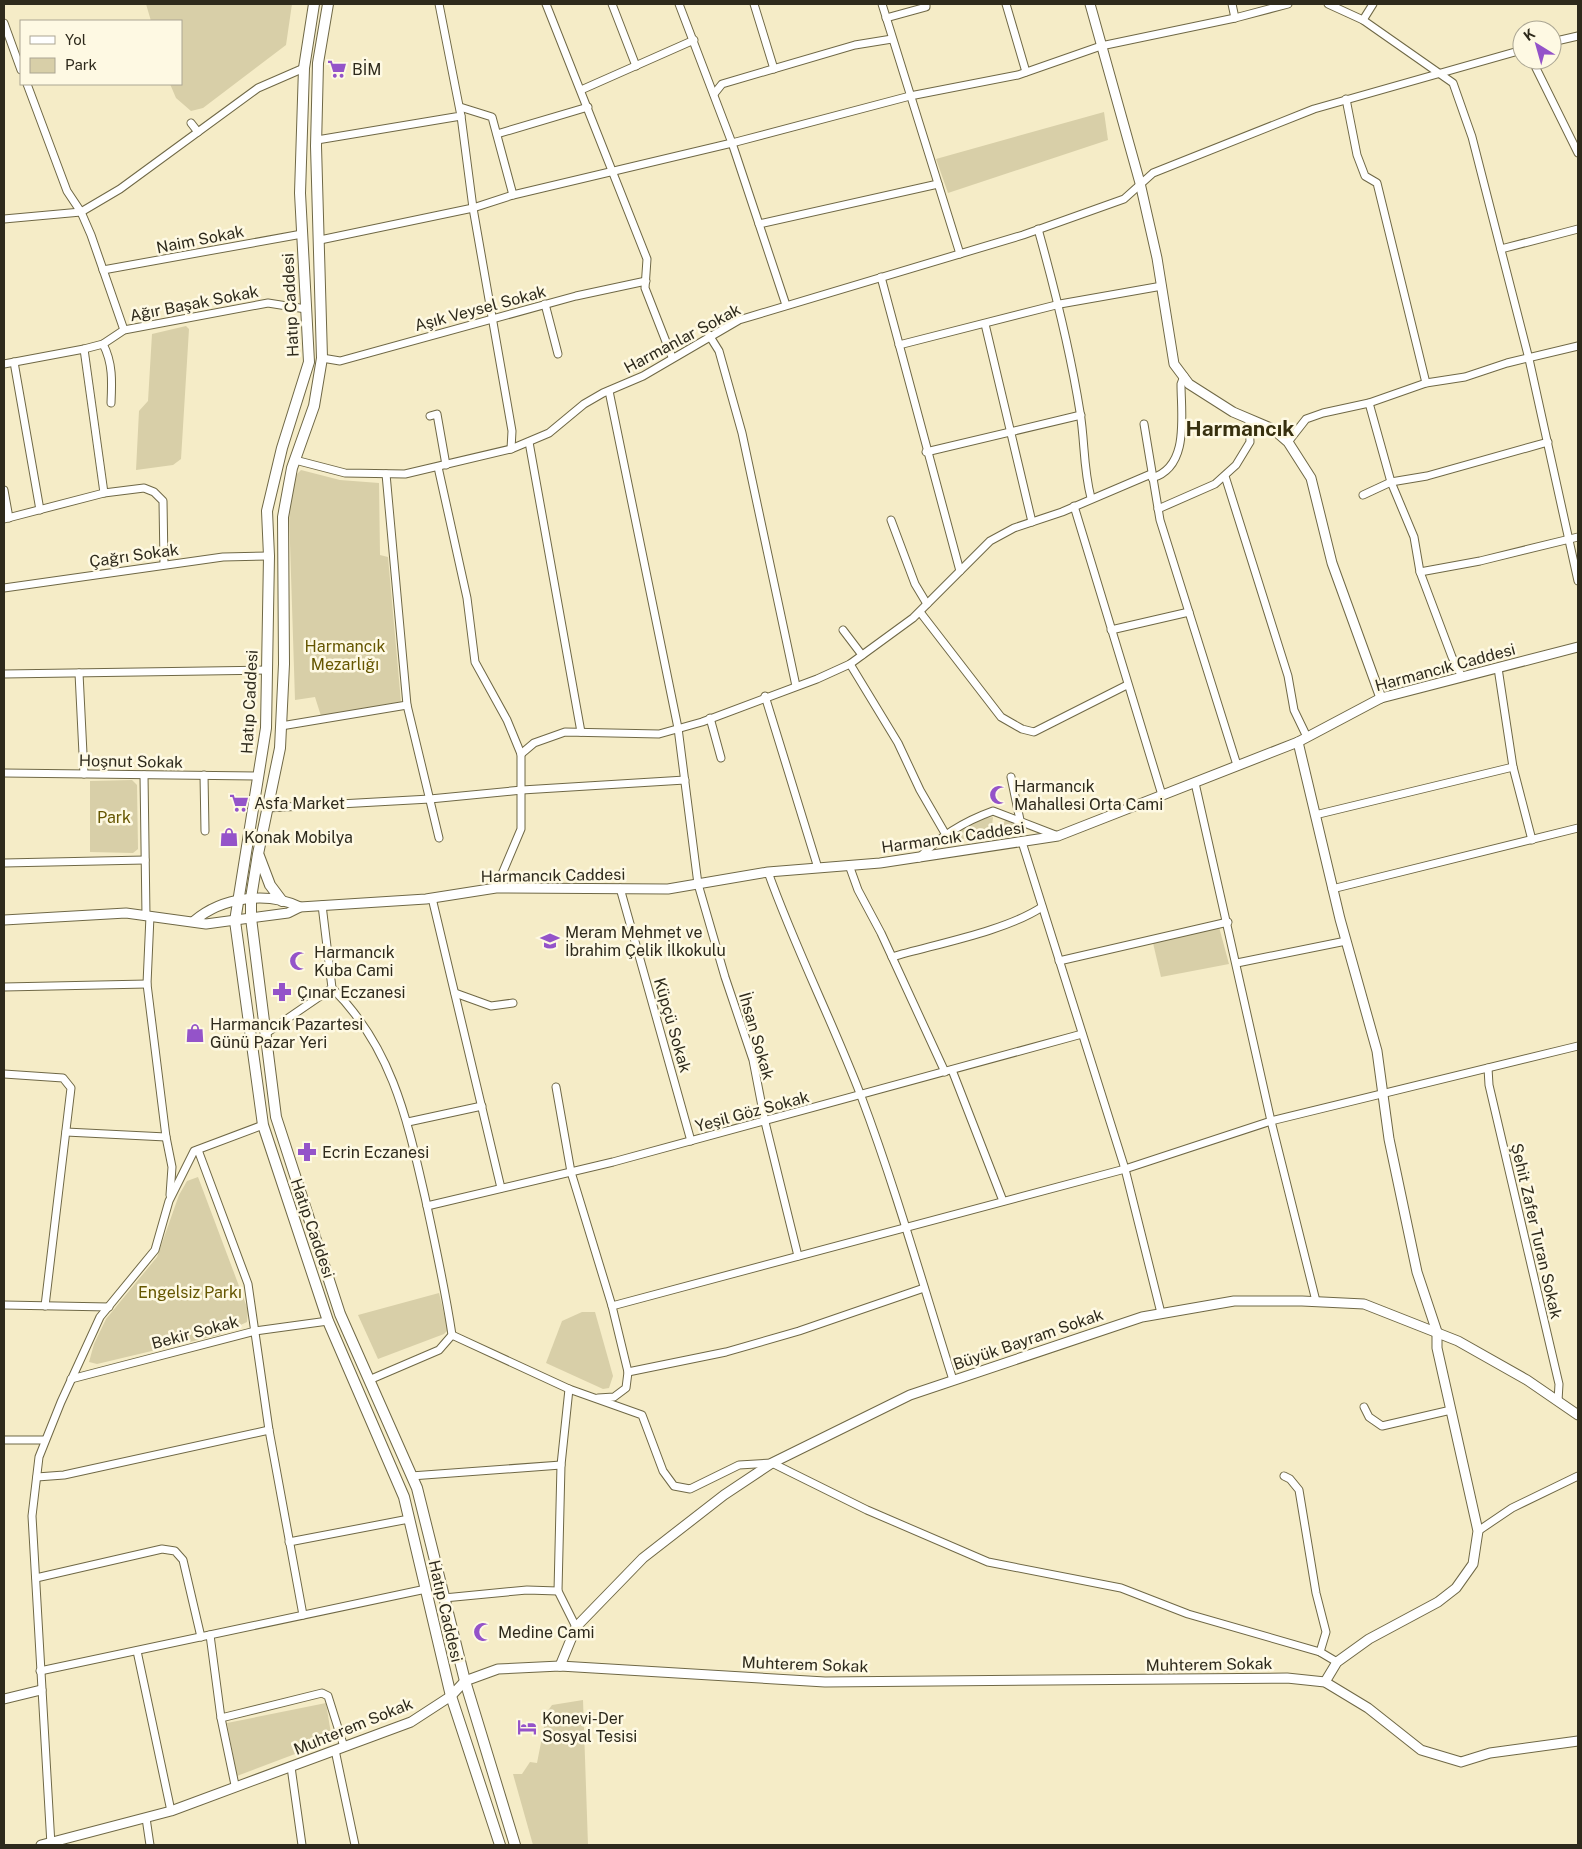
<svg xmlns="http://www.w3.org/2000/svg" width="1582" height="1849" font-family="'Public Sans',sans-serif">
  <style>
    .green { fill: #d8cfa8 }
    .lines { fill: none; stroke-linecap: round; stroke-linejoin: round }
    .minor-casing { stroke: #6f6846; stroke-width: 9 }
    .tertiary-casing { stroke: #6f6846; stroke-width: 11 }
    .secondary-casing { stroke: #6f6846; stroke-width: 12 }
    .minor { stroke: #fff; stroke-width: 7 }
    .tertiary { stroke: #fff; stroke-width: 9 }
    .secondary { stroke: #fff; stroke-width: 10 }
    .labels { text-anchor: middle; stroke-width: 5; stroke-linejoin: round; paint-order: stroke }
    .poi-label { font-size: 16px; fill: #2e2a1c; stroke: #fef9e3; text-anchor: start }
    .street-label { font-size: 16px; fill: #2e2a1c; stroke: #fef9e3 }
    .park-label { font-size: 16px; fill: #655600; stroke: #fef9e3 }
    .district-label { font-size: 21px; font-weight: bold; fill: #37300f; stroke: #fef9e3 }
  </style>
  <rect width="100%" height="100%" fill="#f5ecc7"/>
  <g class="green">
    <polygon points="146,4 292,4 286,45 203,108 191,111 176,98 170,84 181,84 181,21 151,21"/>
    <polygon points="1104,112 1108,140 948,193 936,159"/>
    <polygon points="186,326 189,329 181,459 173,465 136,470 139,411 148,401 152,334"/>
    <polygon points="301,470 340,480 379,483 380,555 388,557 401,702 321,716 315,697 295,700 289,512 294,477"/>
    <polygon points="132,780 137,785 138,849 133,853 90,852 90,781"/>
    <polygon points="993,817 992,826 1002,829 1005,820 1023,829 1021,832 944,841 980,819"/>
    <polygon points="1219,927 1229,964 1161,977 1153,943"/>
    <polygon points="198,1177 248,1310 247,1322 219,1335 97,1364 89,1362 94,1344 106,1319 157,1257 179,1195 187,1181"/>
    <polygon points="439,1293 448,1330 444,1334 378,1359 358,1315"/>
    <polygon points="582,1312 595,1312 613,1376 609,1388 603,1389 546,1363 562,1321"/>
    <polygon points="583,1700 588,1845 533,1845 513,1774 522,1774 530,1762 537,1763 547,1712 552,1705"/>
    <polygon points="326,1703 332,1740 237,1776 227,1723"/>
  </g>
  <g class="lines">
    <g class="minor-casing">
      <g id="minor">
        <polyline points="546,4 647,259 645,288 672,357"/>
        <polyline points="612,4 636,66"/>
        <polyline points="679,4 732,143 786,305"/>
        <polyline points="754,4 774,69"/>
        <polyline points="882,4 960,254"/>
        <polyline points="1006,4 1026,72"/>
        <polyline points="1232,4 1235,18"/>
        <polyline points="1328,4 1363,20 1453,83 1472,137 1529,359 1578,581"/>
        <polyline points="886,18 926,7 926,4"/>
        <polyline points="1363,20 1373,4"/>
        <polyline points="4,23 21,70"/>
        <polyline points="1552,42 1578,36"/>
        <polyline points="1532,60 1578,153"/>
        <polyline points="27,84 67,191 81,212 91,235 124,330"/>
        <polyline points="581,90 694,40"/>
        <polyline points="714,94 722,84 855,45 892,39"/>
        <polyline points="1346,99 1357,155 1365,176 1377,183 1426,383"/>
        <polyline points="460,107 492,117 513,195"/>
        <polyline points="461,116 473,208 512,431 511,449"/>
        <polyline points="191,123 198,132"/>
        <polyline points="497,134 588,107"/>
        <polyline points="317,140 461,116 439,4"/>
        <polyline points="4,219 81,212 120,189 258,88 304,68"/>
        <polyline points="759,224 938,184"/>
        <path d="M1038,229c17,61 32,120 42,183 5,30 3,55 11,86"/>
        <polyline points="320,240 473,208 513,195 732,143 910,96 1018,75 1101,46 1235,18 1288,4"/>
        <polyline points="1501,249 1578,229"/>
        <polyline points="103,270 302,234"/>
        <polyline points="881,277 960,571"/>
        <polyline points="545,304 558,354"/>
        <polyline points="985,324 1032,522"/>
        <polyline points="709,335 719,351 742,433 796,686"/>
        <path d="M103,344c10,19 9,38 8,59"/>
        <polyline points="899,345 1060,304 1162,286"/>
        <polyline points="84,349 104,493"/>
        <polyline points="322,358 340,361 576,296 646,281"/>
        <polyline points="14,362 40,510"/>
        <polyline points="4,364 84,349 103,344 124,330 268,303 306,309"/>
        <polyline points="609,391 678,728 698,884 725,977 753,1060 765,1122 798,1256"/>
        <polyline points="1369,403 1391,482 1414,537 1420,572 1452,657 1462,677"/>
        <polyline points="430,416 437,414 446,465"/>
        <polyline points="1144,424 1160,520 1237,765"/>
        <polyline points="529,442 581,732"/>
        <polyline points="1288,442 1306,419 1323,413 1369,403 1426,383 1465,377 1507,363 1578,346"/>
        <polyline points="926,452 1081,415"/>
        <polyline points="295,460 345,473 405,474 511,449 549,433 584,404 603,393 643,376 739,320 1023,235 1124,199 1153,173 1314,109 1522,50"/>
        <polyline points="438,467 467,598 475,662 507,720 521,754 521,829 496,888"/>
        <polyline points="386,474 407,705 439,838"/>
        <polyline points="1225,476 1288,676 1294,710 1307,737"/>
        <path d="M1152,478c38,-11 29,-63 29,-94l3,-8"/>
        <polyline points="4,490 9,518"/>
        <polyline points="1363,495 1391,482 1427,476 1548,442"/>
        <polyline points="1074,506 1162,795"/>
        <polyline points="1158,509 1215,484 1236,465 1250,442 1249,419"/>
        <polyline points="4,519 104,493 144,488 154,492 163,501 164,564"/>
        <polyline points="891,520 915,584 927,604"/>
        <polyline points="1420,572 1480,561 1578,537"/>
        <polyline points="4,588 223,557 269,556"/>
        <polyline points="920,612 1001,717 1022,729 1034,732 1127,685"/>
        <polyline points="843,630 862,655"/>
        <polyline points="1111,630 1189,612"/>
        <polyline points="850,664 898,743 920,790 946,835"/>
        <polyline points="1498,668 1513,767 1532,840"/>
        <polyline points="79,673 84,774"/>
        <polyline points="4,674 267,670"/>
        <polyline points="765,696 818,868"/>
        <polyline points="710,718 721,758"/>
        <polyline points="281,726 407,705"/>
        <polyline points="521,754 534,743 565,732 659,734 702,722 817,679 850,664 913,618 990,541 1014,528 1062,512 1151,474"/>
        <polyline points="4,773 258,776"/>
        <polyline points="144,775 146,916"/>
        <polyline points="204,775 205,831"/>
        <polyline points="1011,777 1020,820"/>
        <polyline points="1195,783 1271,1121 1316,1301"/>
        <polyline points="267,808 430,799 522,790 685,780"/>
        <polyline points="1315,815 1513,767"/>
        <polyline points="1022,842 1125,1169 1161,1313"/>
        <path d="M919,858c21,-22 46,-37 74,-47l65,25"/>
        <polyline points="4,863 145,860"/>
        <polyline points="849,865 858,890 881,933 945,1072"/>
        <path d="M768,872c27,76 64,148 93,224 35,93 62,189 92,284"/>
        <polyline points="620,888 691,1141"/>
        <polyline points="1332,889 1578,828"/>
        <polyline points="432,898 501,1188"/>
        <polyline points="150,916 147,984 166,1137 172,1167 170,1195"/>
        <path d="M892,957c44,-13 114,-26 150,-50"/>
        <polyline points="1059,961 1228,922"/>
        <polyline points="1237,963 1346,941"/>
        <polyline points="4,987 147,984"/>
        <path d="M332,988c60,59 75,131 93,209 10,46 20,91 27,138l-13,15 -70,30"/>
        <polyline points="455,993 491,1006 513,1003"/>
        <polyline points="265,1034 332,988 322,905"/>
        <polyline points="1488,1068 1489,1085 1559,1384 1558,1401"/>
        <polyline points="952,1070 1003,1201"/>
        <polyline points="4,1074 63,1078 71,1088 45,1306"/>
        <polyline points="556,1087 571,1172 612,1306 628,1372 626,1388 614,1397 598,1398"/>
        <polyline points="408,1122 482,1106"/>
        <polyline points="66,1132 166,1137"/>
        <polyline points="198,1150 248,1284 269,1430 303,1615"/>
        <polyline points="427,1206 613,1162 1082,1034"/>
        <polyline points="4,1305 109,1307"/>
        <polyline points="612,1306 1125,1169 1271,1121 1578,1046"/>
        <polyline points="452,1335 569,1389 642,1415 663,1471 674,1486 690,1489 739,1465 772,1463 867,1510 988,1562 1121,1588 1188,1614 1320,1652 1337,1662"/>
        <polyline points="628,1372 726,1352 799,1331 924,1288"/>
        <polyline points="71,1379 255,1331 328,1321"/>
        <polyline points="569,1389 561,1465 558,1591 576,1627"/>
        <polyline points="1364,1407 1369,1417 1382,1426 1451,1410"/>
        <polyline points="4,1440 45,1440"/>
        <polyline points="411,1476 561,1465"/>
        <polyline points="1284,1476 1290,1479 1299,1490 1316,1593 1326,1632 1320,1652"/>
        <polyline points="37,1477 64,1475 269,1430"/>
        <polyline points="1478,1531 1512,1508 1578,1476"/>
        <polyline points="289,1542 409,1519"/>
        <polyline points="36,1578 162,1549 175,1551 183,1560 201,1637"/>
        <polyline points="444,1598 527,1590 558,1591"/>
        <polyline points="210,1635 221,1718 235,1785"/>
        <polyline points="137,1651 171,1811"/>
        <polyline points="40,1671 426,1589"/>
        <polyline points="221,1718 322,1693 328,1696 344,1747"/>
        <polyline points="335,1750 355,1845"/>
        <polyline points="291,1767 302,1845"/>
        <polyline points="146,1818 150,1845"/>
        <polyline points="51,1845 32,1516 39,1457 61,1402 100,1317 155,1250 169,1201 194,1151 263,1125"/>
      </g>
    </g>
    <g class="tertiary-casing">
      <g id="tertiary">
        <polyline points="1090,4 1140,183 1157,258 1174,364 1189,384 1233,412 1273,429 1288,442 1311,478 1332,563 1381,698"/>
        <polyline points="1298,742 1340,919 1377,1051 1389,1139 1417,1272 1437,1332 1437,1348 1478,1531 1473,1564 1456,1588 1438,1602 1369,1639 1337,1662 1325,1682"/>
        <polyline points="4,920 126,913 206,924 288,913 300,907 426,899 496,888 668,889 768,872 880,863 1058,836 1298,742 1381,698 1578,647"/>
        <path d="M194,921c28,-24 73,-30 106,-14"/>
        <polyline points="560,1666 576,1627 643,1558 724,1495 772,1463 910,1395 1142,1317 1234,1301 1302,1301 1364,1304 1458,1341 1527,1380 1578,1415"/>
        <polyline points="4,1699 41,1690"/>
        <polyline points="41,1845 171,1811 411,1722 451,1696 465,1681 498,1669 560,1666 825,1682 1287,1678 1325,1682 1368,1708 1421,1750 1461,1762 1490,1753 1578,1741"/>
      </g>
    </g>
    <g class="secondary-casing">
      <g id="secondary">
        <polyline points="314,4 304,68 300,193 309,362 282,448 267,511 269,556 266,728 235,921 263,1125 328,1321 404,1497 451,1696 500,1845"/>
        <polyline points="328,4 318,63 316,146 322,358 314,406 292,468 283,517 284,664 280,748 258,854 251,898 251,918 276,1117 340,1314 417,1488 465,1681 515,1845"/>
        <polyline points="259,856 270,885 282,901"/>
      </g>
    </g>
    <use href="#minor" class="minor"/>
    <use href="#tertiary" class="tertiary"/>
    <use href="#secondary" class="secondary"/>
  </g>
  <defs>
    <g id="supermarket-bare" transform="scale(1.5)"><path d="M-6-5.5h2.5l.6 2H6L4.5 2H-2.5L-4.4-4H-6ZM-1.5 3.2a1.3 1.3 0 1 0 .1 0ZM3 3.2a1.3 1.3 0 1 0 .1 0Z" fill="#9453c9" stroke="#fef9e3" stroke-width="2.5" paint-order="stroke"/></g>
    <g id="mosque-bare" transform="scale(1.5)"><path d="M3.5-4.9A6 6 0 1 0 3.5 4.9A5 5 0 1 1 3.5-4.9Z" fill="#9453c9" stroke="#fef9e3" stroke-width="2.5" paint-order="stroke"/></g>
    <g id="shop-bare" transform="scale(1.5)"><path d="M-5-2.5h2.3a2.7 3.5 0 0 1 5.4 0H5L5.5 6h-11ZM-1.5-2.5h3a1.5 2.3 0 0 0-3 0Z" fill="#9453c9" stroke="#fef9e3" stroke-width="2.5" paint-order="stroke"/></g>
    <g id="school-bare" transform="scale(1.5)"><path d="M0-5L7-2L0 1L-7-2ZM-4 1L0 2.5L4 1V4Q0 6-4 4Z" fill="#9453c9" stroke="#fef9e3" stroke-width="2.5" paint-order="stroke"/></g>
    <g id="pharmacy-bare" transform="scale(1.5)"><path d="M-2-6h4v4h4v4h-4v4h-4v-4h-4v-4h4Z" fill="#9453c9" stroke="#fef9e3" stroke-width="2.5" paint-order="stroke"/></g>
    <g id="hotel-bare" transform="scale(1.5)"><path d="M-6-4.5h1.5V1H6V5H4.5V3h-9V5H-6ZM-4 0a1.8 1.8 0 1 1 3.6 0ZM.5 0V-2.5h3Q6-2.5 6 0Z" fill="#9453c9" stroke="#fef9e3" stroke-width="2.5" paint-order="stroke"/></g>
  </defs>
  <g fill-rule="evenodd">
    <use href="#supermarket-bare" x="337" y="69"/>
    <use href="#mosque-bare" x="999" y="795"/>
    <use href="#supermarket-bare" x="239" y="803"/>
    <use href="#shop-bare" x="229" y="837"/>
    <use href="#school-bare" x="550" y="941"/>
    <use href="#mosque-bare" x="299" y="961"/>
    <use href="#pharmacy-bare" x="282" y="992"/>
    <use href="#shop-bare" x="195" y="1033"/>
    <use href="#pharmacy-bare" x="307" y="1152"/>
    <use href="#mosque-bare" x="483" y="1632"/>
    <use href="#hotel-bare" x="527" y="1727"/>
  </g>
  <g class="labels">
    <g class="poi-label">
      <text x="352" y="75">BİM</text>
      <text x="1014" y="792">Harmancık<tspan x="1014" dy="18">Mahallesi Orta Cami</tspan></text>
      <text x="254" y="809">Asfa Market</text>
      <text x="244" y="843">Konak Mobilya</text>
      <text x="565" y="938">Meram Mehmet ve<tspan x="565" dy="18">İbrahim Çelik İlkokulu</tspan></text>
      <text x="314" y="958">Harmancık<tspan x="314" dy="18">Kuba Cami</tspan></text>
      <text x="297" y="998">Çınar Eczanesi</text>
      <text x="210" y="1030">Harmancık Pazartesi<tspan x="210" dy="18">Günü Pazar Yeri</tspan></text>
      <text x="322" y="1158">Ecrin Eczanesi</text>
      <text x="498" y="1638">Medine Cami</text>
      <text x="542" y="1724">Konevi-Der<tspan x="542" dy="18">Sosyal Tesisi</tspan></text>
    </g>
    <g class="street-label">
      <text transform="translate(200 239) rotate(-11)" y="6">Naim Sokak</text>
      <text transform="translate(194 303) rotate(-11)" y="6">Ağır Başak Sokak</text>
      <text transform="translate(290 305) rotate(-93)" y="6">Hatıp Caddesi</text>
      <text transform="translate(480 308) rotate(-15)" y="6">Aşık Veysel Sokak</text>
      <text transform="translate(682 338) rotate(-28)" y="6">Harmanlar Sokak</text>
      <text transform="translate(134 555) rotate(-8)" y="6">Çağrı Sokak</text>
      <text transform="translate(1445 667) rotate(-15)" y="6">Harmancık Caddesi</text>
      <text transform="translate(249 702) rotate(-87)" y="6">Hatıp Caddesi</text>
      <text transform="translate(131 761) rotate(1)" y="6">Hoşnut Sokak</text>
      <text transform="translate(953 837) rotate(-8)" y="6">Harmancık Caddesi</text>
      <text transform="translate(553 875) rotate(-1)" y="6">Harmancık Caddesi</text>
      <text transform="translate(673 1025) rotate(74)" y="6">Küpçü Sokak</text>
      <text transform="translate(757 1036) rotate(74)" y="6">İhsan Sokak</text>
      <text transform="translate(752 1111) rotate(-15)" y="6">Yeşil Göz Sokak</text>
      <text transform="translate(313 1228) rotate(71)" y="6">Hatıp Caddesi</text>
      <text transform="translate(1537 1231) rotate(77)" y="6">Şehit Zafer Turan Sokak</text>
      <text transform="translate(195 1332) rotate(-15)" y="6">Bekir Sokak</text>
      <text transform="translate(1028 1339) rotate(-19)" y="6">Büyük Bayram Sokak</text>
      <text transform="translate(446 1611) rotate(77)" y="6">Hatıp Caddesi</text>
      <text transform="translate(805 1664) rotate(2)" y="6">Muhterem Sokak</text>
      <text transform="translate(1209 1664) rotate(-1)" y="6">Muhterem Sokak</text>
      <text transform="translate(353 1726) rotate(-22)" y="6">Muhterem Sokak</text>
    </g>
    <g class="park-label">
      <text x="345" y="652">Harmancık<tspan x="345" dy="18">Mezarlığı</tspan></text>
      <text x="114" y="823">Park</text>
      <text x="190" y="1298">Engelsiz Parkı</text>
    </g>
    <g class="district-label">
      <text x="1240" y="436">Harmancık</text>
    </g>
  </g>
  <rect width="1582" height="1849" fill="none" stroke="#2e2a1c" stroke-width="10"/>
  <rect x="20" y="20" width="162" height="65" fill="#fef9e3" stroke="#aba693"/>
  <rect x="30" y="36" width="25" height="8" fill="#ffffff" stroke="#aba693"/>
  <text x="65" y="45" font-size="15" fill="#2e2a1c">Yol</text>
  <rect x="30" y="58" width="25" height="15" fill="#d8cfa8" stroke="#aba693"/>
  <text x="65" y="70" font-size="15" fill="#2e2a1c">Park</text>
  <g transform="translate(1537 45) rotate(323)"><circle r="24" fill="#fef9e3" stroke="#aba693"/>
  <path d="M0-4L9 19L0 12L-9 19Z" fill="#9453c9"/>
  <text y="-8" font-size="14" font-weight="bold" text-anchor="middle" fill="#2e2a1c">K</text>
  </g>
</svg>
